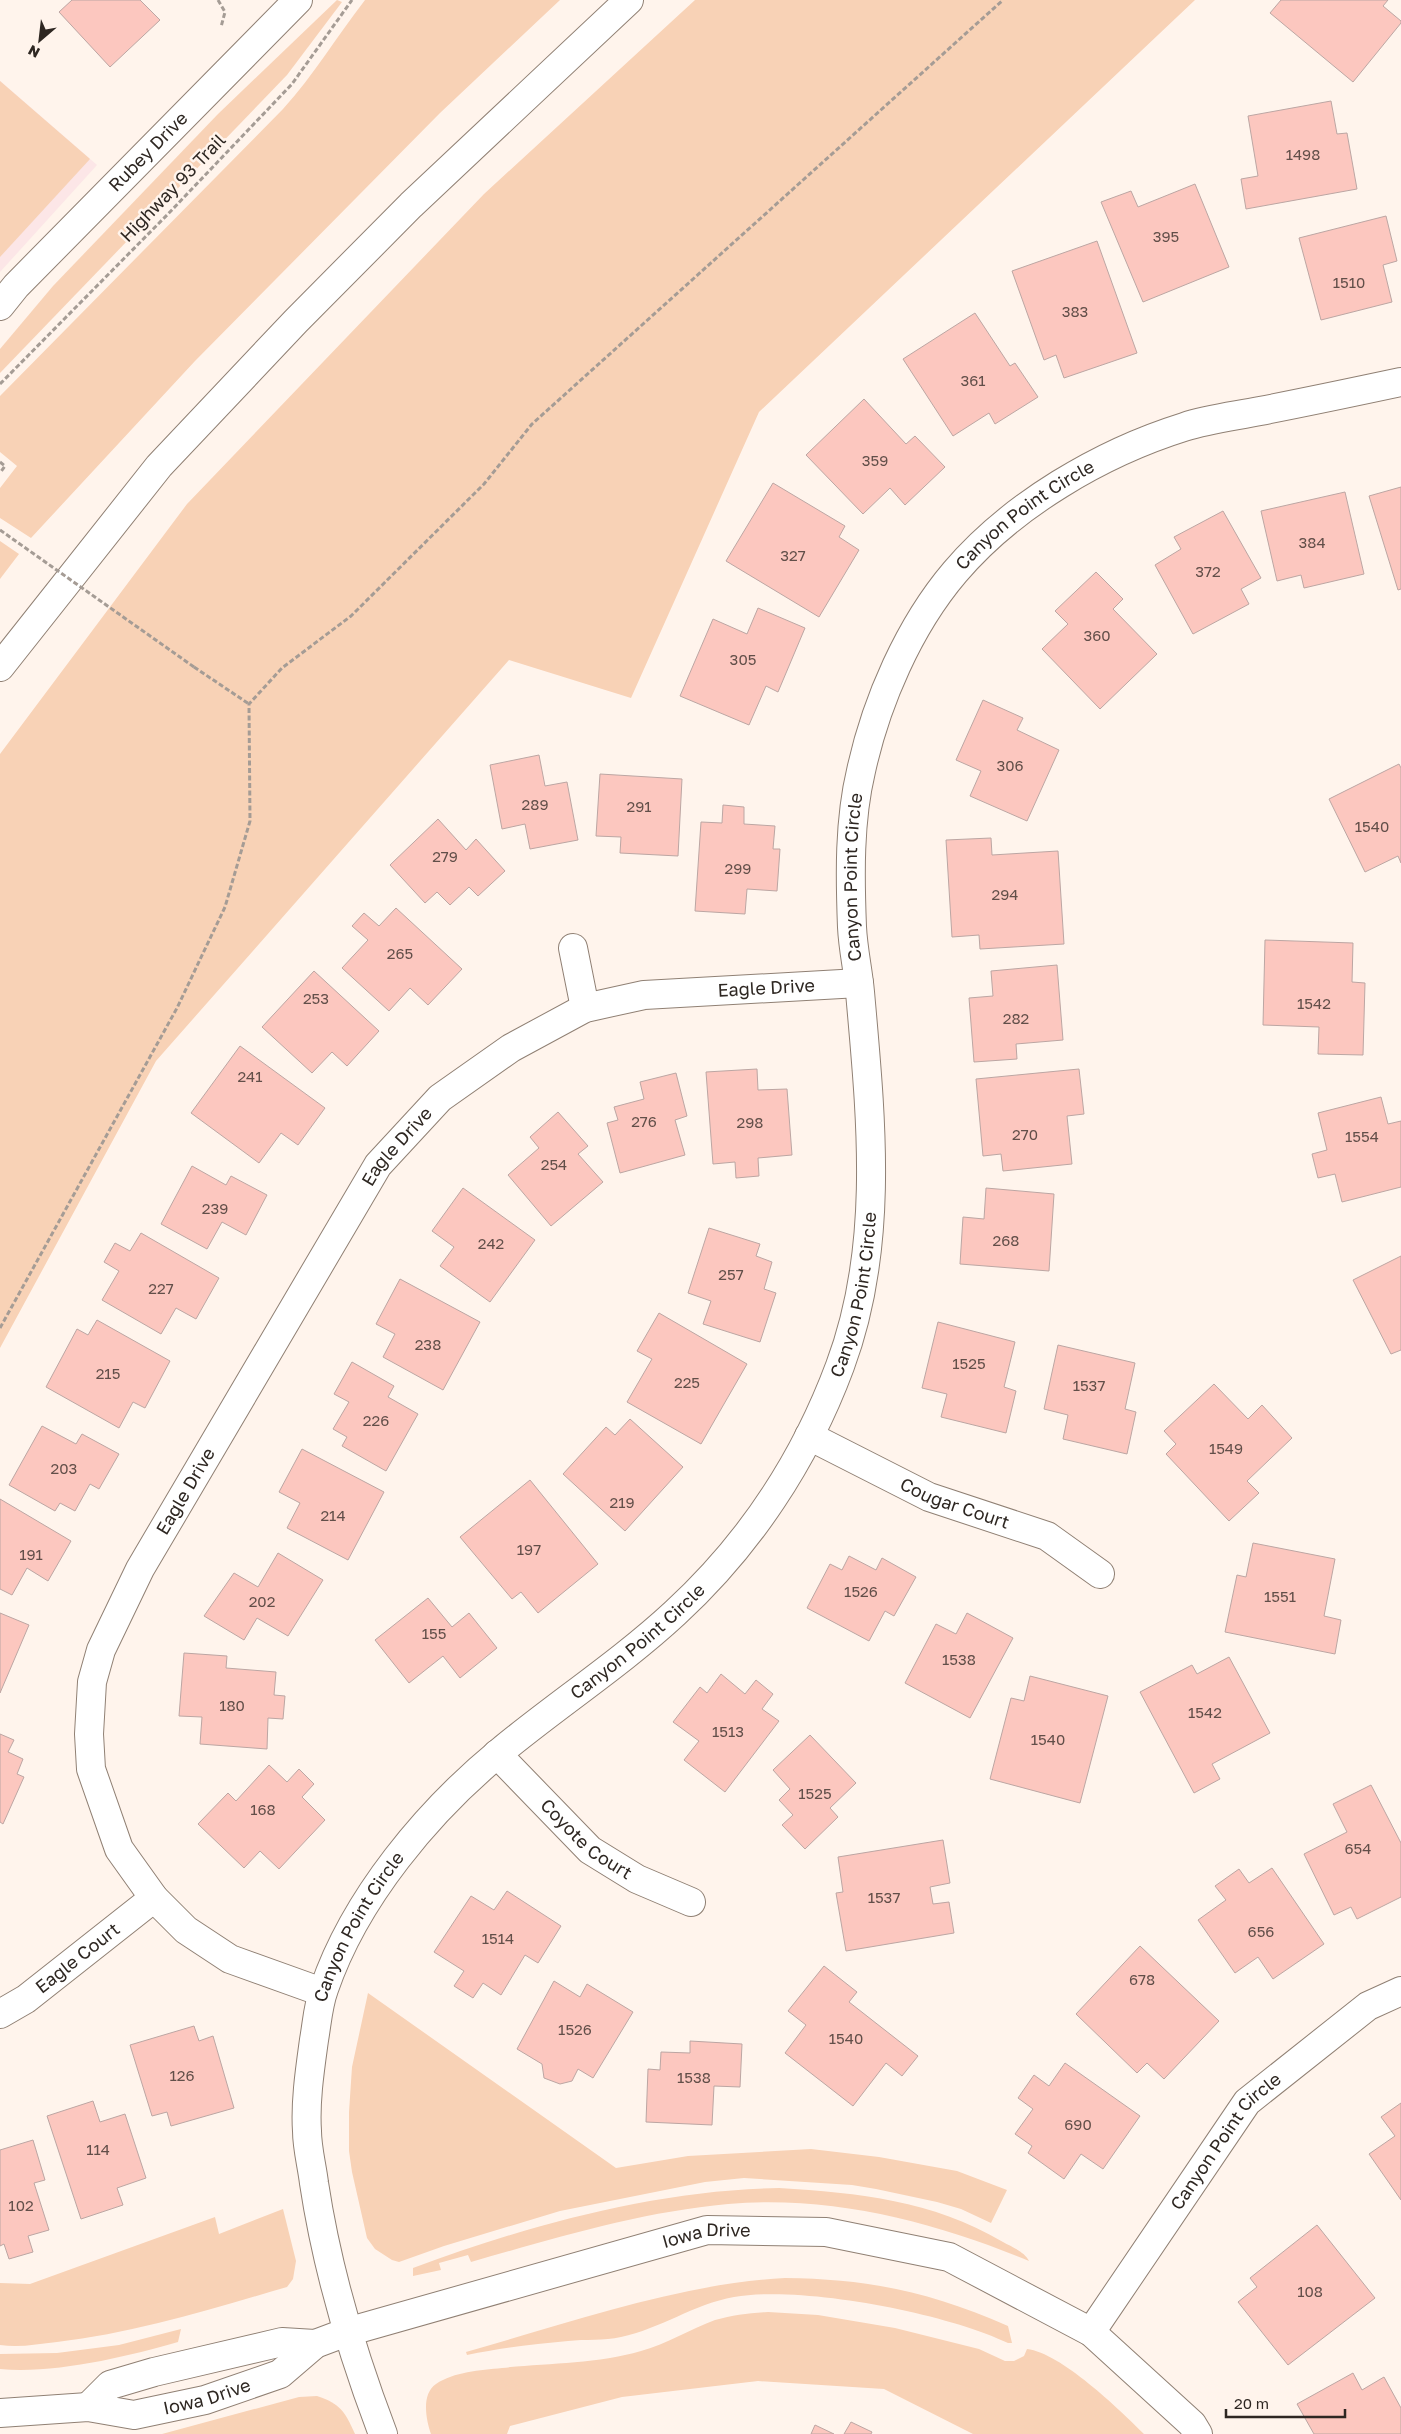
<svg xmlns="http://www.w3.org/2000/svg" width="1401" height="2434" font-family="'Golos Text',sans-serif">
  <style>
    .education { fill: #fce6e7 }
    .green { fill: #f8d2b6 }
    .building { fill: #fcc7bf; stroke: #bca6a3 }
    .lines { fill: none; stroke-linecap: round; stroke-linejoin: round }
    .street-casing { stroke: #908074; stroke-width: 30 }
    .highway-casing { stroke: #908074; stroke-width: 30 }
    .path { stroke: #a59c95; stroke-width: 3; stroke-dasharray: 5 2.5; stroke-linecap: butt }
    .street { stroke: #fff; stroke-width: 28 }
    .highway { stroke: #fff; stroke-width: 28 }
    .path-bridge { stroke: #a59c95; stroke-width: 3; stroke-dasharray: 5 2.5; stroke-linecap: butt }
    .labels { text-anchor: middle; stroke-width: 5; stroke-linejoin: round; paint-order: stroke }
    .number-label { font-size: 15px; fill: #624f49 }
    .street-label { font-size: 18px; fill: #2e2722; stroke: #fff4ec }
  </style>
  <rect width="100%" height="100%" fill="#fff4ec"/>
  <polygon class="education" points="0,81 97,165 0,272"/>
  <g class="green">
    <polygon points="337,0 342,2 287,75 0,373 0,349 53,286 218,114"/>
    <path d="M365,0h195l-120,113 -245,248 -164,177 -31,-20v-30l17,-22 -17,-14v-56l283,-287c31,-34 54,-73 82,-109z"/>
    <polygon points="695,0 1195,0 759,412 631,698 509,660 156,1061 0,1348 0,754 187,504 484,194"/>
    <polygon points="0,81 90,159 0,257"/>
    <polygon points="0,541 19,554 0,579"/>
    <polygon points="368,1993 616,2168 688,2156 811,2149 879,2157 957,2171 1007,2190 991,2223 961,2209 937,2202 876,2189 852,2185 744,2178 705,2182 560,2211 444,2246 399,2262 392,2260 375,2249 367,2238 352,2172 349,2151 349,2112 352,2067"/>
    <path d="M779,2188c81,5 152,12 224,54 9,5 22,10 26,19 -94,-39 -197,-66 -301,-57 -88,8 -173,34 -257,58l-3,-7 -29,8 2,7 -28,6v-8c116,-43 242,-78 366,-80z"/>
    <path d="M283,2209l13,52 -3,18 -6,8c-76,22 -152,46 -230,55 -19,2 -38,6 -57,3v-62l30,1 185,-67 4,17z"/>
    <path d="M785,2278c85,1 145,14 223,48l4,17h-4c-62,-30 -206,-58 -274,-46 -40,7 -74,32 -113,40 -17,4 -36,2 -53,4 -34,3 -67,7 -101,14l-1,-3c100,-28 215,-69 319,-74z"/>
    <path d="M768,2312l50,3 77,13 84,21 26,12h9l10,-5 3,-7c34,4 92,60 117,85h-171l-89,-45 -126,-8 -136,16 -112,29 -3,8h-76c-5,-14 -10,-40 5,-50 18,-12 44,-14 66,-16 45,-5 95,-4 139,-17 26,-7 49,-22 74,-31 18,-5 34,-7 53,-8z"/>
    <path d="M181,2329l-3,13c-52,15 -124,32 -178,27v-15l57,-1 62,-8z"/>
    <path d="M317,2396c24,8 28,16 38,38h-193l137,-37z"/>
  </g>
  <g class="building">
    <polygon points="72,0 140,0 160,20 110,67 59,12"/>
    <polygon points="1281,0 1388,0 1383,6 1401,21 1401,23 1353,82 1270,13"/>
    <polygon points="1331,101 1337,134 1347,133 1357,189 1246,209 1241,179 1258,176 1248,116"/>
    <polygon points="1195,184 1229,267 1143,302 1101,202 1131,191 1138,207"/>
    <polygon points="1386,216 1397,261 1383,265 1392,302 1321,320 1299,238"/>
    <polygon points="1097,241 1137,353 1064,378 1056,355 1044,360 1012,271"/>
    <polygon points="975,313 1010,366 1015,363 1038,397 995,424 989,413 953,436 903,359"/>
    <polygon points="864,399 906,444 915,436 945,467 905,505 890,488 863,514 806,455"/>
    <polygon points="773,483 845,526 839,537 859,550 819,617 726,561"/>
    <polygon points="1401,487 1401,589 1398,590 1369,496"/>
    <polygon points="1345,492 1364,574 1304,588 1301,575 1277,581 1261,511"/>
    <polygon points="1223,511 1261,578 1241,589 1249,604 1193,634 1155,565 1181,549 1174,537"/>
    <polygon points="1096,572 1123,599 1113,609 1157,654 1100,709 1042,649 1068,624 1055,611"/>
    <polygon points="758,608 805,628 778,692 766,686 749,725 680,696 713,619 747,634"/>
    <polygon points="983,700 1023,718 1017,730 1059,750 1027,821 970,796 981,771 956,760"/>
    <polygon points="539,755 545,786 567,782 578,840 530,849 525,824 502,829 490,765"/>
    <polygon points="1399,764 1401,768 1401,863 1398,856 1365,872 1329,799"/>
    <polygon points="600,774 682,779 678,856 620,853 621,837 596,836"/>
    <polygon points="723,805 744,807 744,824 775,826 773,849 780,849 777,891 747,889 745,914 695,911 701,822 722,823"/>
    <polygon points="438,819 466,850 476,839 505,871 478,896 469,887 450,905 437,892 425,903 390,865"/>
    <polygon points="991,838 992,855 1058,851 1064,944 980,949 979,935 952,937 946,840"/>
    <polygon points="396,908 462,969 428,1005 410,988 389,1011 342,968 368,940 352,926 364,913 379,926"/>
    <polygon points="1265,940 1353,943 1352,982 1365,983 1363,1055 1318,1054 1319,1027 1263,1025"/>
    <polygon points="1057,965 1063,1040 1016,1044 1017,1059 974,1062 969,998 993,996 991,971"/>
    <polygon points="314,971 379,1031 347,1066 332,1052 312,1073 262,1027"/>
    <polygon points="240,1046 325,1108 298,1145 281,1133 259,1163 191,1113"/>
    <polygon points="757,1069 758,1090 787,1089 792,1155 758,1158 759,1176 736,1178 735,1162 713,1164 706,1072"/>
    <polygon points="1079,1069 1084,1114 1067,1116 1072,1164 1003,1171 1001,1154 983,1156 976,1079"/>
    <polygon points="676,1073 687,1116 675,1120 685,1155 620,1173 607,1123 618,1120 614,1107 644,1099 640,1082"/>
    <polygon points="1381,1097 1388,1124 1401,1121 1401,1187 1342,1202 1335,1174 1318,1178 1312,1154 1327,1150 1318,1113"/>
    <polygon points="558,1112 588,1146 578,1154 603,1182 551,1226 508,1175 539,1148 530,1137"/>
    <polygon points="192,1166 226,1185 231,1176 267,1195 246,1235 222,1222 207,1249 161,1224"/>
    <polygon points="463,1188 535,1240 490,1302 440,1266 454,1247 432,1231"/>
    <polygon points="986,1188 1054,1194 1049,1271 960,1264 963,1217 984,1219"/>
    <polygon points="709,1228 760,1244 756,1256 772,1262 764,1289 776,1293 760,1342 703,1324 711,1301 688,1293"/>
    <polygon points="141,1233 219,1278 196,1319 176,1308 161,1334 102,1300 119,1271 104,1262 115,1243 130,1251"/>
    <polygon points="1401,1256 1401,1350 1391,1354 1353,1280"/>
    <polygon points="400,1279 480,1322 443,1390 383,1357 395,1334 376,1324"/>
    <polygon points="659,1313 747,1364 701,1444 627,1402 652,1359 637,1351"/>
    <polygon points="97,1320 170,1361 145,1408 133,1402 119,1428 46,1387 77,1329 88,1335"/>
    <polygon points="938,1322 1015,1342 1004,1387 1016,1391 1006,1433 941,1417 947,1394 922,1388"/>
    <polygon points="1058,1345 1135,1363 1125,1409 1136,1412 1127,1454 1063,1439 1068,1415 1044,1409"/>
    <polygon points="352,1362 394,1386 388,1397 418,1414 386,1471 342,1446 347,1437 333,1429 349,1402 334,1394"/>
    <polygon points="1214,1384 1248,1419 1262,1405 1292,1438 1247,1481 1259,1493 1229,1521 1166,1454 1176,1444 1164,1431"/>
    <polygon points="630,1419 683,1467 625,1531 563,1474 606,1427 615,1435"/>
    <polygon points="42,1426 76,1444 82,1434 119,1454 99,1489 90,1484 75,1511 60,1503 55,1511 9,1485"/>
    <polygon points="302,1449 384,1492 348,1560 287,1528 300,1503 279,1492"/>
    <polygon points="530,1480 598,1564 538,1613 521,1592 512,1599 460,1537"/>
    <polygon points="0,1499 71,1541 48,1581 27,1568 12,1595 0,1589"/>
    <polygon points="1253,1543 1335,1559 1324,1616 1341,1620 1335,1654 1225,1632 1237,1575 1246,1577"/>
    <polygon points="278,1553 323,1580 288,1636 257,1618 244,1640 204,1616 234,1573 258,1587"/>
    <polygon points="849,1556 876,1570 882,1558 916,1577 894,1616 885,1611 869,1641 807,1608 830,1564 842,1570"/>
    <polygon points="428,1598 452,1627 469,1613 497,1648 460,1678 443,1656 409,1683 375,1640"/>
    <polygon points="0,1613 29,1625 0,1693"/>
    <polygon points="967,1613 1013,1638 970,1718 905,1683 936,1624 956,1634"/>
    <polygon points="184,1653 227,1656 226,1668 276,1672 274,1695 285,1696 283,1719 268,1718 267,1749 200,1744 202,1717 179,1716"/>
    <polygon points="1229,1657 1270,1733 1212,1764 1220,1779 1194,1793 1140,1692 1192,1665 1197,1674"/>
    <polygon points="721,1674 745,1694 756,1680 773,1694 762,1709 779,1721 725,1792 684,1760 699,1741 673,1722 700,1687 707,1693"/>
    <polygon points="1030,1676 1108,1696 1080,1803 990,1779 1011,1698 1024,1701"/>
    <polygon points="0,1734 14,1740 8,1752 23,1759 17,1774 24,1777 3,1824 0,1822"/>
    <polygon points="810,1735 856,1783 830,1808 838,1817 805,1849 782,1825 793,1815 779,1800 790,1789 773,1770"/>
    <polygon points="269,1765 287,1782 299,1769 314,1784 302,1797 325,1820 279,1869 260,1851 244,1868 198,1824 228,1793 236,1801"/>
    <polygon points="1371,1785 1401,1843 1401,1897 1357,1919 1351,1907 1334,1915 1304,1854 1347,1832 1333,1804"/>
    <polygon points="943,1840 950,1883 930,1887 933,1904 949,1902 954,1933 846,1951 836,1893 843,1892 838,1857"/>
    <polygon points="1272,1868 1324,1944 1273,1979 1258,1957 1235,1973 1198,1920 1226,1900 1215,1886 1239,1869 1249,1883"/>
    <polygon points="507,1891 561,1926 538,1963 525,1955 501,1995 483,1983 473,1998 454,1986 464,1971 434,1952 471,1896 494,1910"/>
    <polygon points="1140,1946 1219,2021 1164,2079 1147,2063 1137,2073 1076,2014"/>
    <polygon points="824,1966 857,1992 849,2002 918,2056 902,2076 886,2063 853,2106 785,2053 806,2025 788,2011"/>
    <polygon points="554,1981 580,1997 587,1984 633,2012 593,2078 578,2069 572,2081 560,2084 544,2078 542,2064 517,2049"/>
    <polygon points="194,2026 199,2041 213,2036 234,2108 171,2126 167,2112 152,2116 130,2045"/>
    <polygon points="690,2041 742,2044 740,2087 714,2086 712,2125 646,2122 648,2069 660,2070 661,2052 690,2053"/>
    <polygon points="1065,2063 1140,2116 1103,2169 1081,2154 1064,2179 1028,2153 1032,2146 1015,2134 1033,2109 1018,2098 1034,2075 1049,2086"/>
    <polygon points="93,2101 100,2122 125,2114 146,2178 117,2188 123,2205 81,2219 47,2116"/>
    <polygon points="1401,2103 1401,2200 1369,2154 1395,2136 1381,2117"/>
    <polygon points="33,2140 45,2180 34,2183 49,2230 28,2236 33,2252 9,2259 4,2244 0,2246 0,2150"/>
    <polygon points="1317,2225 1375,2298 1288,2365 1238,2302 1257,2287 1250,2278"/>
    <polygon points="1353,2373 1362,2390 1384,2377 1401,2408 1401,2434 1314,2434 1297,2404"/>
    <polygon points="851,2422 872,2432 871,2434 844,2434"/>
    <polygon points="815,2425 834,2434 811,2434"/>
  </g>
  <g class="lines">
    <g class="street-casing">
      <g id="street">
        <path id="s1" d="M0,306l16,-20 282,-286"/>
        <polyline points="573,948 585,1008"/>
        <path id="s2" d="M809,1436l120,61 118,39 53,38"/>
        <path id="s3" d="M497,1754l93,96 47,29 54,23"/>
        <path id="s4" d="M322,1992l-92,-33 -44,-29 -32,-32 -35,-49 -28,-80 -2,-35 3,-52 9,-32 39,-81 238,-404 62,-67 71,-50 74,-40 59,-13 215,-12"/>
        <path id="s5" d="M0,2014l26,-15 128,-101"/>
        <path id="s6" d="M1091,2332l156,-230 121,-96 33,-15"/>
        <polyline points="88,2407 110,2385 154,2372 282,2342 315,2344"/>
        <path id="s7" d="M0,2413l88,-6 46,8 71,-15 75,-26 35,-30 32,-12 360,-102 119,2 123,25 142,75 101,92 6,10"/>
        <path id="s8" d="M383,2434c-31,-81 -56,-165 -69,-251 -2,-17 -7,-35 -7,-52 -2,-29 3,-62 7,-91 3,-17 4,-35 10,-51 31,-91 104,-178 177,-238 57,-47 120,-88 174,-138 74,-68 130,-153 165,-247 45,-120 31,-249 20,-374 -2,-22 -7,-43 -8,-65 -2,-51 -3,-106 9,-156 15,-69 48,-145 94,-199 57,-67 146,-119 229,-145 24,-8 51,-11 76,-16 47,-9 94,-19 141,-29"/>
      </g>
    </g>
    <g class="highway-casing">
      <polyline id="highway" points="0,667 159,466 296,321 411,205 629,0"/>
    </g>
    <g class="path">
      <polyline points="218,0 225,12 221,27"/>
      <polyline points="0,384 168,214 292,84 352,0"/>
      <polyline points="0,462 5,466 0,473"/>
      <polyline points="194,667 249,704"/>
      <polyline points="0,1328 177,1008 225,907 250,821 249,704 282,668 351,616 484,484 532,424 1003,0"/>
    </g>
    <use href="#street" class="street"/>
    <use href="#highway" class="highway"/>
    <polyline class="path-bridge" points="0,530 194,667"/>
  </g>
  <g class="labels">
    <g class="number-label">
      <text x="1303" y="160">1498</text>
      <text x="1166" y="242">395</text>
      <text x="1349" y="288">1510</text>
      <text x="1075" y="317">383</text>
      <text x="973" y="386">361</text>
      <text x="875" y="466">359</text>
      <text x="1312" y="548">384</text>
      <text x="793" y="561">327</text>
      <text x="1208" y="577">372</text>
      <text x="1097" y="641">360</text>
      <text x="743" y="665">305</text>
      <text x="1010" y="771">306</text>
      <text x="535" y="810">289</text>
      <text x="639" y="812">291</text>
      <text x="1372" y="832">1540</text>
      <text x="445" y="862">279</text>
      <text x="738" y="874">299</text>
      <text x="1005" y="900">294</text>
      <text x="400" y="959">265</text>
      <text x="316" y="1004">253</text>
      <text x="1314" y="1009">1542</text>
      <text x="1016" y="1024">282</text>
      <text x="250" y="1082">241</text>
      <text x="644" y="1127">276</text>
      <text x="750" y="1128">298</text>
      <text x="1025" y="1140">270</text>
      <text x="1362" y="1142">1554</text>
      <text x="554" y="1170">254</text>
      <text x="215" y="1214">239</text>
      <text x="1006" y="1246">268</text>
      <text x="491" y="1249">242</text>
      <text x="731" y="1280">257</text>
      <text x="161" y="1294">227</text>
      <text x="428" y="1350">238</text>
      <text x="969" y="1369">1525</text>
      <text x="108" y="1379">215</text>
      <text x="687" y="1388">225</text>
      <text x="1089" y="1391">1537</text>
      <text x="376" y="1426">226</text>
      <text x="1226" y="1454">1549</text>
      <text x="64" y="1474">203</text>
      <text x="622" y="1508">219</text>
      <text x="333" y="1521">214</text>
      <text x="529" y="1555">197</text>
      <text x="31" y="1560">191</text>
      <text x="861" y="1597">1526</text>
      <text x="1280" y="1602">1551</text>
      <text x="262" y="1607">202</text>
      <text x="434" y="1639">155</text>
      <text x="959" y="1665">1538</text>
      <text x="232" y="1711">180</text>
      <text x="1205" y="1718">1542</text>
      <text x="728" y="1737">1513</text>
      <text x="1048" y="1745">1540</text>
      <text x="815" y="1799">1525</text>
      <text x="263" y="1815">168</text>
      <text x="1358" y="1854">654</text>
      <text x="884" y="1903">1537</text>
      <text x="1261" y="1937">656</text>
      <text x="498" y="1944">1514</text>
      <text x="1142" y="1985">678</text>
      <text x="575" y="2035">1526</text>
      <text x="846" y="2044">1540</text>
      <text x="182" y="2081">126</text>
      <text x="694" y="2083">1538</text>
      <text x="1078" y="2130">690</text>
      <text x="98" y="2155">114</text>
      <text x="21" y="2211">102</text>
      <text x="1310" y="2297">108</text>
    </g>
    <g class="street-label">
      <text dy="6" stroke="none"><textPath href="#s1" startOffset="214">Rubey Drive</textPath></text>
      <text transform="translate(173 188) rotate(-46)" y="6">Highway 93 Trail</text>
      <text dy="6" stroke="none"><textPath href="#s8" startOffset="2192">Canyon Point Circle</textPath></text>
      <text dy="6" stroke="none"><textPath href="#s8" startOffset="1772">Canyon Point Circle</textPath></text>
      <text dy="6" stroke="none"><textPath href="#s4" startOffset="1465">Eagle Drive</textPath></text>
      <text dy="6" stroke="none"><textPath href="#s4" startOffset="1046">Eagle Drive</textPath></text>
      <text dy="6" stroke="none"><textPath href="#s8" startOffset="1352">Canyon Point Circle</textPath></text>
      <text dy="6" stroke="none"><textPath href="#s4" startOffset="641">Eagle Drive</textPath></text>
      <text dy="6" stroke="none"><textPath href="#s2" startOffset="161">Cougar Court</textPath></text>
      <text dy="6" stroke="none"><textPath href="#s8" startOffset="932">Canyon Point Circle</textPath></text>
      <text dy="6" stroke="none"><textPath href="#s3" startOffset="124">Coyote Court</textPath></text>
      <text dy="6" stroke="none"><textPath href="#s8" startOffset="528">Canyon Point Circle</textPath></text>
      <text dy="6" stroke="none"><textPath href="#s5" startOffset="96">Eagle Court</textPath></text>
      <text dy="6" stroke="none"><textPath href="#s6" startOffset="234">Canyon Point Circle</textPath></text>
      <text dy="6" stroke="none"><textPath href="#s7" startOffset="740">Iowa Drive</textPath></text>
      <text dy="6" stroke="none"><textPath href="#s7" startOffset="210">Iowa Drive</textPath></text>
    </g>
  </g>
  <g transform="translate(40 40) rotate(208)" stroke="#fff4ec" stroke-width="4" paint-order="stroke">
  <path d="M0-4L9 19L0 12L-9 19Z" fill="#2e2722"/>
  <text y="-8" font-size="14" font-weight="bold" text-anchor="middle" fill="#2e2722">N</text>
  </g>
  <path d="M1226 2409v8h119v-8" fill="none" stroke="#2e2722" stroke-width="2.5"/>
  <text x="1234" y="2409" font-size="15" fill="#2e2722" stroke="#fff4ec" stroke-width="4" paint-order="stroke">20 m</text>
</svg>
